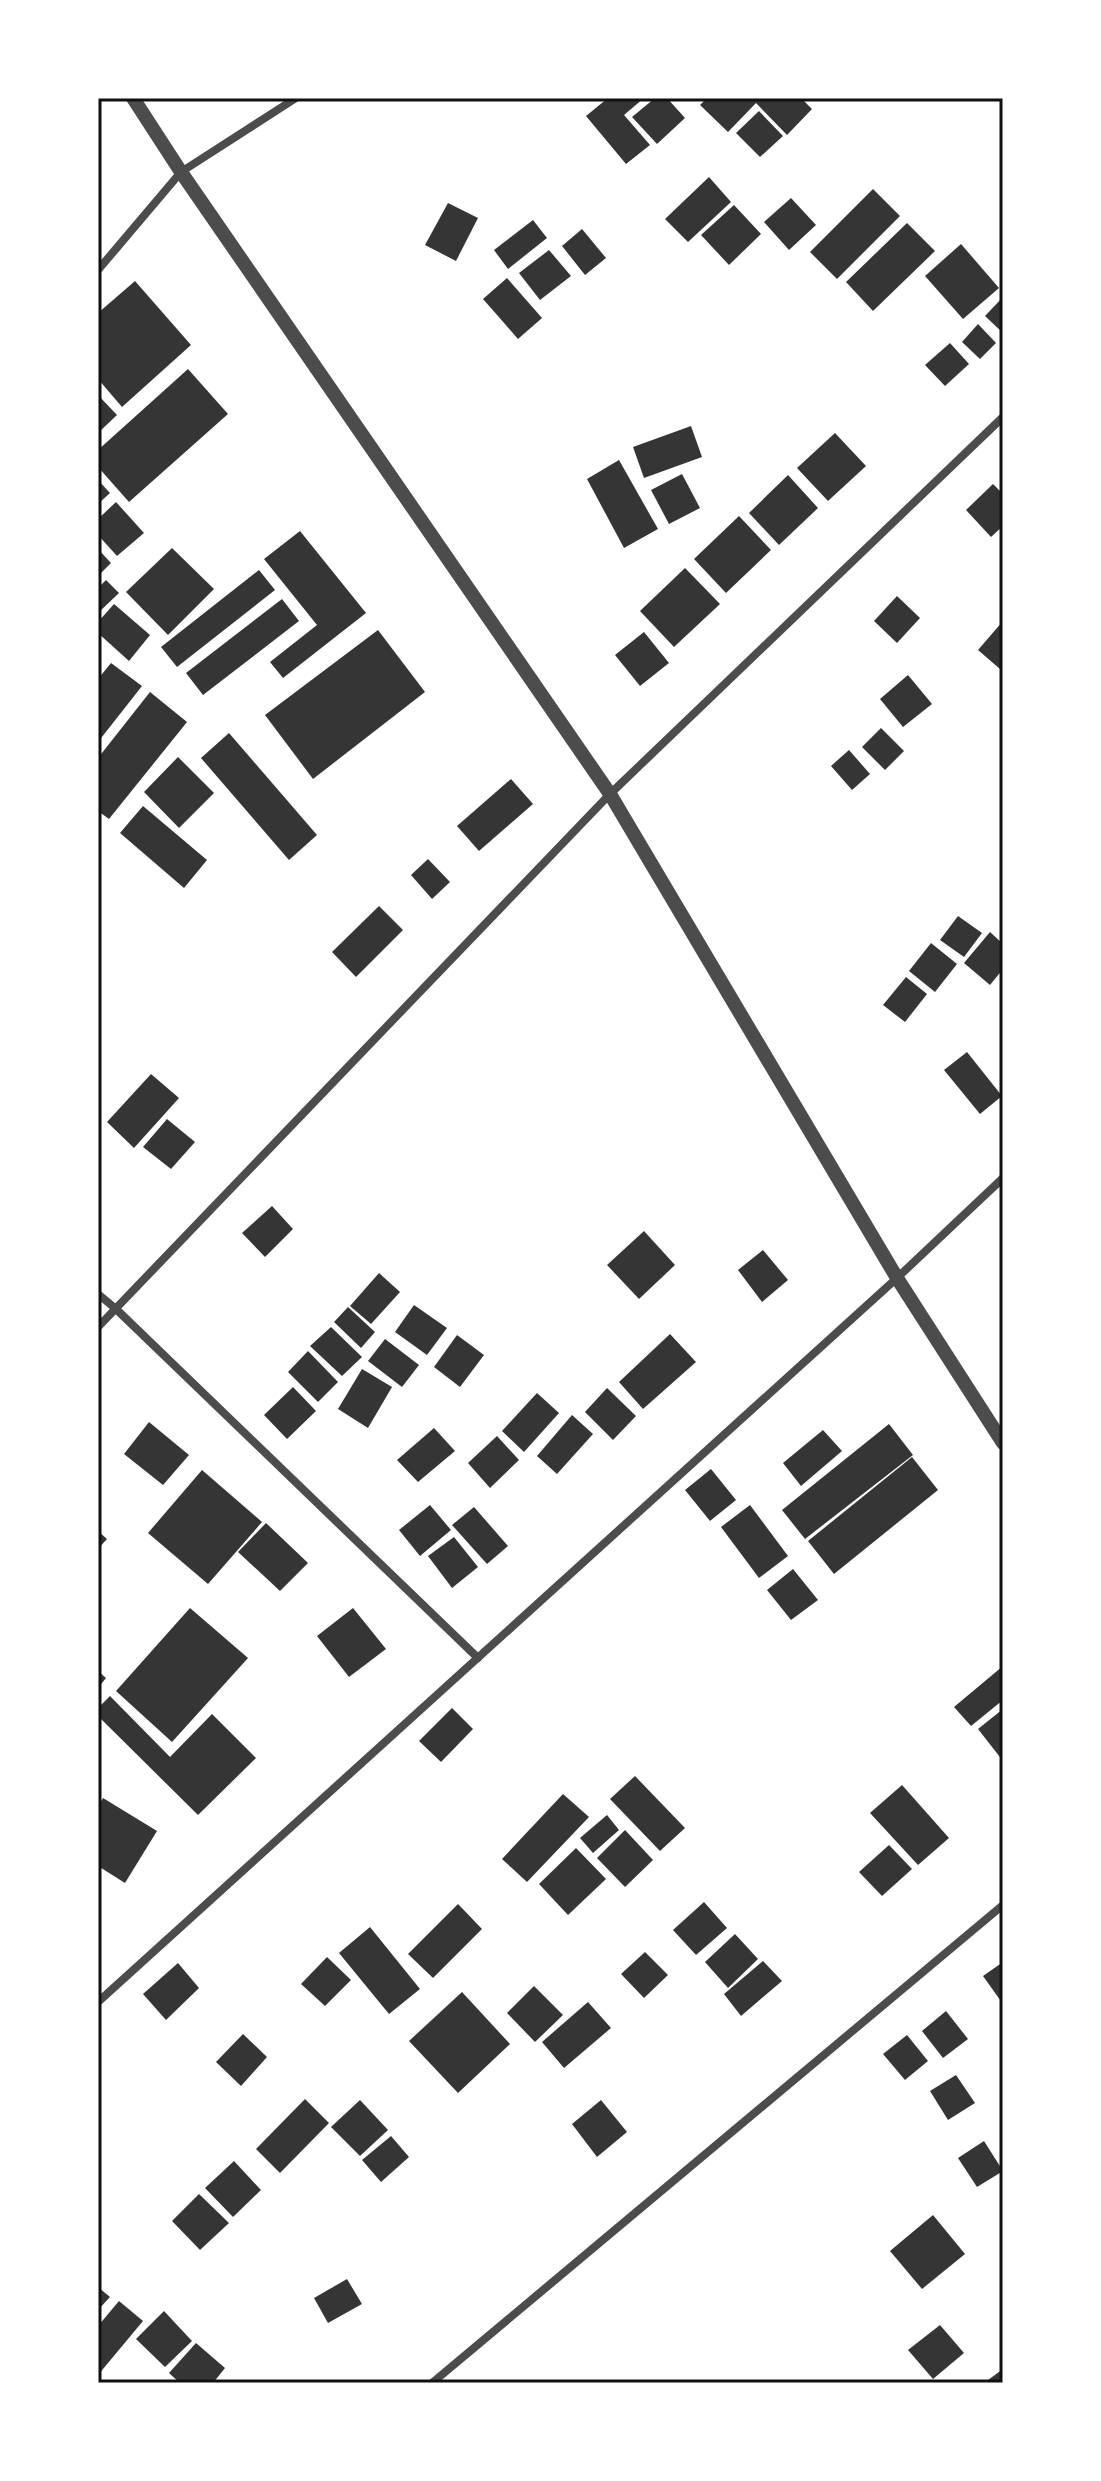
<svg xmlns="http://www.w3.org/2000/svg" width="1101" height="2481" font-family="Helvetica,sans-serif">
  <style>
    .building { fill: #353535 }
    .lines { fill: none; stroke-linecap: round; stroke-linejoin: round }
    .minor { stroke: #4c4c4c; stroke-width: 8 }
    .tertiary { stroke: #4c4c4c; stroke-width: 14 }
    .neatline { fill: none; stroke: #111; stroke-width: 3 }
  </style>
  <rect width="100%" height="100%" fill="#fff"/>
  <g class="building">
    <polygon points="608,98 644,98 624,115 650,145 626,164 586,116"/>
    <polygon points="655,98 667,98 685,118 657,144 632,117"/>
    <polygon points="707,98 801,98 812,109 787,135 756,103 728,132 700,105"/>
    <polygon points="759,111 783,136 760,157 736,133"/>
    <polygon points="709,177 731,202 688,242 665,219"/>
    <polygon points="873,189 900,216 837,279 810,252"/>
    <polygon points="791,198 816,225 789,250 764,222"/>
    <polygon points="448,203 478,218 456,261 425,245"/>
    <polygon points="734,205 761,234 729,265 701,235"/>
    <polygon points="533,220 547,238 508,269 494,250"/>
    <polygon points="907,223 935,251 873,311 846,282"/>
    <polygon points="582,229 606,258 585,275 562,246"/>
    <polygon points="961,244 999,288 963,319 925,276"/>
    <polygon points="549,250 571,276 540,300 519,273"/>
    <polygon points="507,278 542,318 518,339 483,299"/>
    <polygon points="135,281 191,345 122,407 98,379 98,313"/>
    <polygon points="1003,297 1003,333 985,316"/>
    <polygon points="978,324 996,343 980,359 962,342"/>
    <polygon points="950,343 969,364 945,386 925,365"/>
    <polygon points="188,369 228,414 129,502 98,467 98,450"/>
    <polygon points="98,395 117,415 98,433"/>
    <polygon points="691,426 702,457 644,478 633,447"/>
    <polygon points="835,433 866,466 828,501 797,468"/>
    <polygon points="619,460 658,529 624,548 587,479"/>
    <polygon points="682,474 700,508 669,524 651,490"/>
    <polygon points="788,475 818,508 779,545 749,513"/>
    <polygon points="98,480 110,493 98,504"/>
    <polygon points="993,484 1003,494 1003,526 991,537 966,510"/>
    <polygon points="116,502 144,533 117,556 98,535 98,519"/>
    <polygon points="739,516 771,550 726,593 694,559"/>
    <polygon points="300,531 366,613 283,678 270,662 317,625 264,559"/>
    <polygon points="172,548 214,589 168,635 126,592"/>
    <polygon points="98,549 111,563 98,576"/>
    <polygon points="685,568 720,604 674,647 640,611"/>
    <polygon points="259,570 275,590 177,667 161,647"/>
    <polygon points="106,580 119,593 98,613 98,588"/>
    <polygon points="897,596 920,618 897,643 874,621"/>
    <polygon points="282,599 299,621 203,695 186,673"/>
    <polygon points="114,604 150,635 129,661 98,633 98,622"/>
    <polygon points="1003,621 1003,665 1000,669 978,650"/>
    <polygon points="378,630 425,692 313,779 265,715"/>
    <polygon points="644,632 669,663 640,686 615,655"/>
    <polygon points="111,663 142,686 98,742 98,679"/>
    <polygon points="908,675 932,704 903,727 880,699"/>
    <polygon points="150,692 187,722 109,819 98,811 98,758"/>
    <polygon points="881,728 904,751 885,770 862,747"/>
    <polygon points="229,733 317,835 289,860 201,758"/>
    <polygon points="849,750 870,774 852,790 831,766"/>
    <polygon points="178,757 214,793 179,828 144,792"/>
    <polygon points="511,779 533,804 479,851 457,826"/>
    <polygon points="143,806 207,860 184,888 120,833"/>
    <polygon points="428,859 450,882 432,899 411,875"/>
    <polygon points="379,906 403,930 356,977 332,952"/>
    <polygon points="958,916 982,933 964,957 940,940"/>
    <polygon points="990,932 1003,944 1003,969 990,985 964,963"/>
    <polygon points="931,943 957,964 935,992 909,971"/>
    <polygon points="906,977 927,994 905,1022 883,1005"/>
    <polygon points="967,1052 1002,1096 980,1114 944,1070"/>
    <polygon points="151,1074 179,1098 134,1148 107,1122"/>
    <polygon points="167,1119 195,1142 171,1169 143,1147"/>
    <polygon points="272,1206 293,1229 265,1257 242,1233"/>
    <polygon points="644,1231 675,1265 639,1299 607,1265"/>
    <polygon points="763,1250 788,1280 762,1302 738,1270"/>
    <polygon points="379,1273 400,1292 371,1324 350,1306"/>
    <polygon points="414,1305 447,1328 427,1355 395,1332"/>
    <polygon points="348,1307 375,1332 361,1348 334,1322"/>
    <polygon points="331,1327 362,1357 342,1376 310,1346"/>
    <polygon points="670,1334 696,1362 643,1409 619,1382"/>
    <polygon points="457,1335 484,1355 460,1387 434,1367"/>
    <polygon points="385,1339 419,1365 402,1387 368,1361"/>
    <polygon points="308,1351 338,1382 318,1402 288,1372"/>
    <polygon points="362,1369 392,1387 368,1428 338,1409"/>
    <polygon points="293,1387 316,1411 287,1439 264,1415"/>
    <polygon points="607,1388 636,1416 613,1440 585,1412"/>
    <polygon points="537,1393 559,1413 524,1452 502,1431"/>
    <polygon points="572,1415 593,1434 557,1474 537,1456"/>
    <polygon points="149,1422 189,1455 163,1485 124,1454"/>
    <polygon points="889,1424 913,1455 805,1539 782,1510"/>
    <polygon points="434,1428 455,1451 418,1482 397,1460"/>
    <polygon points="823,1430 842,1451 801,1486 783,1463"/>
    <polygon points="497,1436 519,1460 490,1488 468,1463"/>
    <polygon points="912,1457 938,1490 834,1574 808,1541"/>
    <polygon points="711,1469 736,1500 710,1521 685,1490"/>
    <polygon points="202,1470 262,1522 208,1584 148,1533"/>
    <polygon points="430,1505 451,1530 420,1556 399,1530"/>
    <polygon points="750,1505 788,1556 759,1578 721,1527"/>
    <polygon points="474,1507 508,1546 487,1564 452,1525"/>
    <polygon points="266,1523 308,1563 280,1591 238,1552"/>
    <polygon points="98,1531 107,1539 98,1549"/>
    <polygon points="454,1537 478,1567 452,1588 428,1556"/>
    <polygon points="793,1569 818,1600 791,1620 767,1590"/>
    <polygon points="190,1608 248,1658 172,1742 116,1691"/>
    <polygon points="353,1608 386,1649 349,1677 317,1636"/>
    <polygon points="1003,1666 1003,1700 971,1726 954,1707"/>
    <polygon points="98,1671 106,1678 98,1688"/>
    <polygon points="110,1696 170,1757 212,1714 256,1758 198,1815 98,1716 98,1708"/>
    <polygon points="452,1708 473,1729 441,1762 419,1741"/>
    <polygon points="1003,1709 1003,1761 978,1729"/>
    <polygon points="635,1776 685,1828 660,1851 610,1799"/>
    <polygon points="902,1785 949,1838 918,1865 870,1813"/>
    <polygon points="563,1794 589,1817 527,1882 502,1859"/>
    <polygon points="103,1798 157,1831 125,1883 98,1866 98,1807"/>
    <polygon points="607,1815 619,1830 593,1853 580,1838"/>
    <polygon points="625,1830 653,1860 625,1887 597,1858"/>
    <polygon points="889,1845 912,1869 882,1896 859,1872"/>
    <polygon points="576,1848 606,1879 568,1915 539,1884"/>
    <polygon points="704,1902 727,1928 696,1955 673,1930"/>
    <polygon points="458,1904 482,1929 433,1978 408,1954"/>
    <polygon points="370,1927 420,1989 389,2014 339,1953"/>
    <polygon points="735,1934 758,1959 728,1988 705,1962"/>
    <polygon points="645,1952 668,1975 644,1998 621,1974"/>
    <polygon points="327,1957 351,1980 325,2006 301,1984"/>
    <polygon points="763,1961 782,1981 741,2016 724,1994"/>
    <polygon points="1003,1962 1003,2004 983,1976"/>
    <polygon points="178,1963 199,1988 166,2020 143,1994"/>
    <polygon points="534,1986 563,2015 535,2042 507,2013"/>
    <polygon points="462,1992 510,2044 458,2093 409,2041"/>
    <polygon points="588,2002 611,2028 564,2068 542,2042"/>
    <polygon points="946,2011 968,2039 943,2058 922,2031"/>
    <polygon points="243,2034 267,2057 241,2086 216,2062"/>
    <polygon points="907,2035 928,2061 905,2080 883,2054"/>
    <polygon points="956,2075 975,2103 948,2120 930,2091"/>
    <polygon points="305,2099 329,2123 280,2173 256,2149"/>
    <polygon points="360,2100 388,2130 360,2156 331,2127"/>
    <polygon points="601,2100 627,2132 597,2157 572,2124"/>
    <polygon points="391,2136 409,2157 381,2182 362,2160"/>
    <polygon points="984,2141 1003,2171 977,2187 958,2158"/>
    <polygon points="234,2161 261,2190 233,2217 205,2188"/>
    <polygon points="199,2194 229,2223 200,2250 172,2221"/>
    <polygon points="933,2215 965,2254 922,2289 890,2251"/>
    <polygon points="347,2279 362,2304 328,2323 314,2298"/>
    <polygon points="98,2287 110,2297 98,2310"/>
    <polygon points="119,2301 143,2321 98,2375 98,2326"/>
    <polygon points="164,2311 192,2341 165,2367 136,2339"/>
    <polygon points="940,2325 964,2353 933,2379 908,2350"/>
    <polygon points="196,2343 225,2368 213,2383 180,2383 169,2373"/>
    <polygon points="1003,2369 1003,2383 984,2383"/>
  </g>
  <g class="lines">
    <g class="minor">
      <polyline points="98,270 181,172 296,98"/>
      <polyline points="98,1294 116,1309 478,1658"/>
      <polyline points="98,1327 610,794 1003,417"/>
      <polyline points="98,2002 897,1278 1003,1178"/>
      <polyline points="432,2383 1003,1905"/>
    </g>
    <polyline class="tertiary" points="133,98 181,172 610,794 897,1278 1003,1443"/>
  </g>
  <rect width="1101" height="2481" fill="none" stroke="#ffffff" stroke-width="200"/>
  <rect x="100" y="100" width="901" height="2281" class="neatline"/>
</svg>
